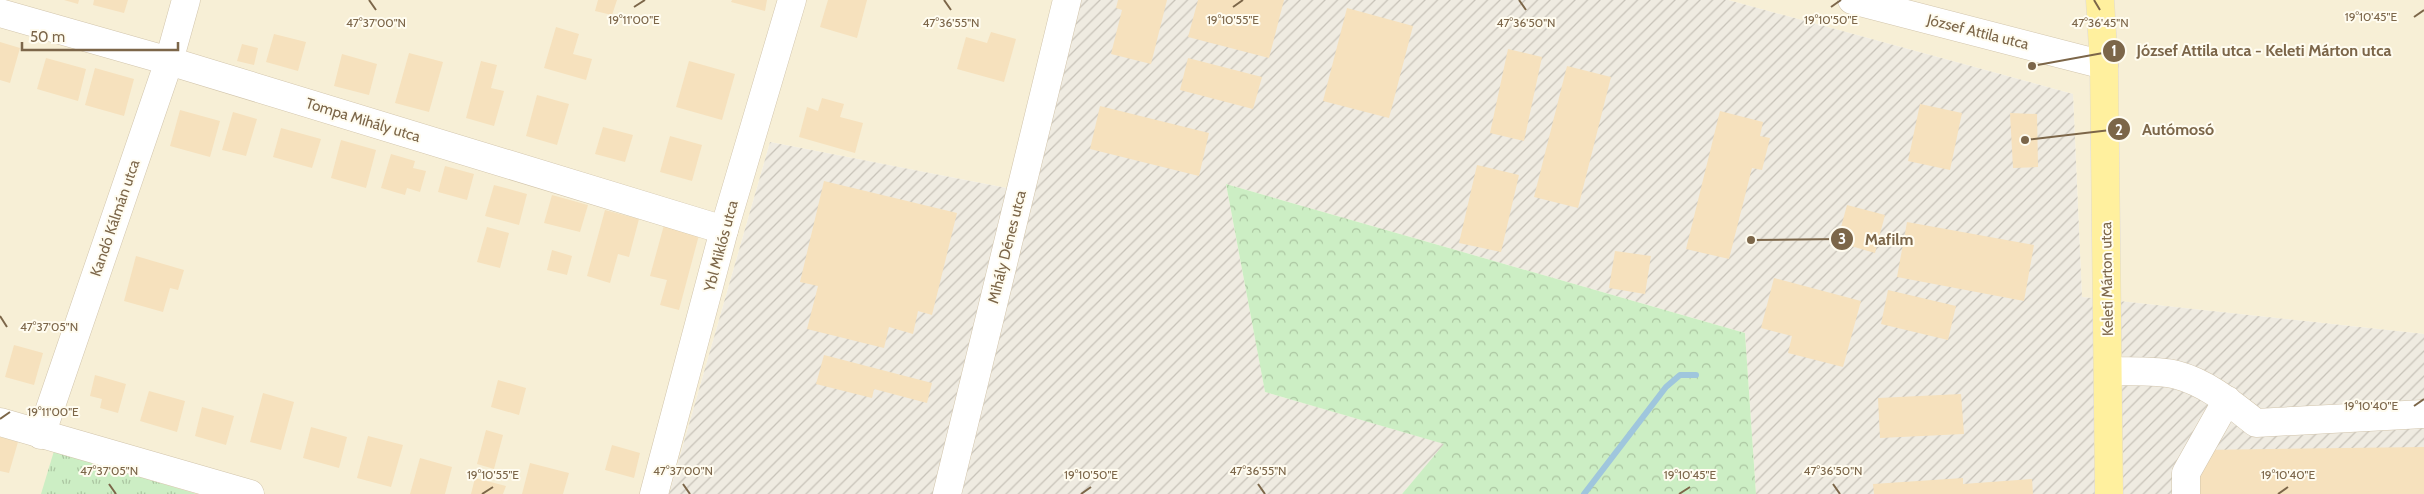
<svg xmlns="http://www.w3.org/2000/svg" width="2424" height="494" font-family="Cabin,sans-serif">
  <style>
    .residential { fill: #f7efd6 }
    .industrial { fill: url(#industrial-furrows) }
    .forest { fill: url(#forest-crowns) }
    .park { fill: url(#park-tufts) }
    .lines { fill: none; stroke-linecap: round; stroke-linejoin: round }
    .stream { stroke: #9fc6dd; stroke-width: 6 }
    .building { fill: #f6e1bd }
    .minor-casing { stroke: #d2c5ac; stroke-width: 29 }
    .major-casing { stroke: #e0dad3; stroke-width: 29 }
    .minor { stroke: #fff; stroke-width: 28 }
    .major { stroke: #fff09e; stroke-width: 28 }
    .ticks { fill: none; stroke: #7c6649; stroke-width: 2 }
    .labels { text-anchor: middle; stroke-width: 4; stroke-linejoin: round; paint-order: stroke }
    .street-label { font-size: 15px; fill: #7c6649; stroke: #fffcf0 }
    .ticks-label { font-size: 12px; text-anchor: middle; fill: #7c6649; stroke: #fffcf0; stroke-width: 4; stroke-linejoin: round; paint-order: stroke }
    .leader { fill: none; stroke: #7c6649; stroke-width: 2 }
    .callout-dot { fill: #7c6649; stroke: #fffcf0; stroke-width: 2 }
    .mark-label { font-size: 15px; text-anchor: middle; font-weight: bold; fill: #fff }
    .callout-label { font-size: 16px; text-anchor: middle; font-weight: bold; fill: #7c6649; stroke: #fffcf0; stroke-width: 4; stroke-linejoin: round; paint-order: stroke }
  </style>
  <defs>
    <pattern id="industrial-furrows" width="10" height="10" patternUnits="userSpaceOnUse" patternTransform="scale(1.25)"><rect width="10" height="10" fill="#efebe1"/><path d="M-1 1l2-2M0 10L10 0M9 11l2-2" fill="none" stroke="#c7c2b8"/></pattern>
    <pattern id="forest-crowns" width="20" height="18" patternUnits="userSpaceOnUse" patternTransform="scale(1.25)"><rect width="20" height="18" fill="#cceec4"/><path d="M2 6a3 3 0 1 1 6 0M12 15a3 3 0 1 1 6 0" fill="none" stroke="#abc5a1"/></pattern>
    <pattern id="park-tufts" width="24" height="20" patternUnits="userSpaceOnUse" patternTransform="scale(1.25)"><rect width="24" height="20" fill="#cceec4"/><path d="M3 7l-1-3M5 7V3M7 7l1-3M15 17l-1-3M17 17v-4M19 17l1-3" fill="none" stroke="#abc5a1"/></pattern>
  </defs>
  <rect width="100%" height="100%" fill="#fefae8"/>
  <g class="residential">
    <polygon points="0,0 1060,0 1017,190 770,142 669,494 0,494"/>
    <polygon points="1728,0 2424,0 2424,334 2082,297 2073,94"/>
  </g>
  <polygon class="industrial" points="1060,0 1728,0 2073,94 2082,297 2424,334 2424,494 1756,494 1745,333 1226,184 1265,392 1445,444 1402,494 669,494 770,142 1017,190"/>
  <polygon class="forest" points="1226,184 1745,333 1756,494 1402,494 1444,444 1265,392"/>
  <polygon class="park" points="54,451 197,494 41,494"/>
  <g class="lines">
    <polyline class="stream" points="1584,494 1666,387 1680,375 1696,375"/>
  </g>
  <g class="building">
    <polygon points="64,0 79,0 78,4"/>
    <polygon points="94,0 128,0 124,13 93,5"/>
    <polygon points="598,0 617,0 612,15 595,11"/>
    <polygon points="732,0 767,0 765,11 731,2"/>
    <polygon points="828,0 867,0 857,38 820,27"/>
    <polygon points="1118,0 1167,0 1151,64 1111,54 1122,10 1116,8"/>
    <polygon points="1198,0 1284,0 1269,58 1188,37"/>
    <polygon points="1347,8 1413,26 1389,118 1323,101"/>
    <polygon points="556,27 579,34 573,54 592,59 586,80 544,68"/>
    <polygon points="991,32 1016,39 1004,82 957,69 966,37 987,43"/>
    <polygon points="274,34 306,42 298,71 266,62"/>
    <polygon points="0,42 20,48 10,83 0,80"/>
    <polygon points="242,44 258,48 254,65 237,61"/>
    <polygon points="1508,49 1542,57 1524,141 1490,133"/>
    <polygon points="409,53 443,62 429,112 395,103"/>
    <polygon points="342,54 377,64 369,95 334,86"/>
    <polygon points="46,58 86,69 78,101 37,89"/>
    <polygon points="1188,58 1262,77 1253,109 1180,90"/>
    <polygon points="481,61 497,65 491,88 504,91 494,126 466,118"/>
    <polygon points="689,61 735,74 722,120 676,107"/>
    <polygon points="1567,66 1611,77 1578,208 1534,197"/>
    <polygon points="95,68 134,79 124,116 85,105"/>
    <polygon points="537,95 569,104 557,145 526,136"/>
    <polygon points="822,98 844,104 840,117 863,123 855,153 799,137 807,107 818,111"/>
    <polygon points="1920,104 1962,113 1950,170 1908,161"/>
    <polygon points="1100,106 1209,133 1199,176 1090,149"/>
    <polygon points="180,110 220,121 210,157 170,146"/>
    <polygon points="1720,111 1763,122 1760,136 1770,138 1762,170 1752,168 1729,259 1686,249"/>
    <polygon points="233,112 257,119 246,156 222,150"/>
    <polygon points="2010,113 2037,114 2038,167 2013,168"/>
    <polygon points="603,127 633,135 625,162 595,154"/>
    <polygon points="281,128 321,139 312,168 273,157"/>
    <polygon points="670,136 702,145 692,181 660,172"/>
    <polygon points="341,140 376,150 366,188 331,178"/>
    <polygon points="391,154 415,161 413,168 426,171 420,192 407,188 405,195 381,188"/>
    <polygon points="1477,165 1519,175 1501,252 1459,243"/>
    <polygon points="445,166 474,174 467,200 438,192"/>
    <polygon points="824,181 957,213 932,315 918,311 913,334 889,327 884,348 807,329 818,286 800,282"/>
    <polygon points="494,185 527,194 519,225 485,216"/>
    <polygon points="552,195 588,205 580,232 544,223"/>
    <polygon points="1847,205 1885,215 1875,253 1837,242"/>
    <polygon points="605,210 639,219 629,257 618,254 610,283 587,276"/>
    <polygon points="1907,222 2034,245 2024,301 1897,277"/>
    <polygon points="664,225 699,235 679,310 660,305 667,280 650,276"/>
    <polygon points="487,227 509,233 500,268 477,262"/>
    <polygon points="552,250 572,256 567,275 547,270"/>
    <polygon points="1615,251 1651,256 1645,294 1609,288"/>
    <polygon points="136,256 184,270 178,290 170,288 163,312 124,301"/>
    <polygon points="1774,278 1861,301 1843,367 1788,353 1792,336 1761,328"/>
    <polygon points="1888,290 1956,306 1948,340 1881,324"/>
    <polygon points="14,345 43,353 34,385 5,377"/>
    <polygon points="824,355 932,383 927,403 874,389 872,398 816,384"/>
    <polygon points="95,375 126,384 118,413 100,408 102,399 90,396"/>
    <polygon points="498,380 526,388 519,415 491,407"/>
    <polygon points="149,391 185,401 177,432 140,421"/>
    <polygon points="263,393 294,402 281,450 250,442"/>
    <polygon points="1961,394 1964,434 1880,438 1878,398"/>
    <polygon points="202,407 234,416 226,445 195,436"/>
    <polygon points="311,427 347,437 339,468 303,458"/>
    <polygon points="486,430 503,435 494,469 477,464"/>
    <polygon points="368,436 403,445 391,487 357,478"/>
    <polygon points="0,437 18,442 9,473 0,471"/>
    <polygon points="612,445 640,453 634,478 605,470"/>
    <polygon points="2424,447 2424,494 2200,494 2199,450"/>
    <polygon points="420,458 452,467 445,494 410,494"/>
    <polygon points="530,463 569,473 563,494 522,494"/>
    <polygon points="475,478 506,486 503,494 471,494"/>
    <polygon points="1963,478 1963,484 2032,479 2033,494 1874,494 1873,484"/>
  </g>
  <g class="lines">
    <g class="minor-casing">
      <g id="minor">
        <polyline points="1852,0 2104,65"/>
        <polyline points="0,13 169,61 724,230"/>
        <path d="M2108,371c20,1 50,-1 69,4 30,8 55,29 79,48l168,-9"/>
        <polyline points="0,422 250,494"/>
        <polyline points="41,435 169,61 186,0"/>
        <polyline points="654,494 724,230 792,0"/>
        <polyline points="947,494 1067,0"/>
        <polyline points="2186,494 2186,473 2227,400"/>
      </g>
    </g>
    <g class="major-casing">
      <polyline id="major" points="2100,0 2104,65 2109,494"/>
    </g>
    <use href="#minor" class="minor"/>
    <use href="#major" class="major"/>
  </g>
  <path class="ticks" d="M369,0l7,10M944,0l7,10M1519,0l7,10M2094,0l6,10M634,7l11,-7M1233,7l10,-7M1831,7l10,-7M2414,17l10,-7M0,316l7,11M2414,406l10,-7M0,419l10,-7M109,484l7,10M683,484l7,10M1258,484l7,10M1833,484l7,10M482,494l11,-7M1081,494l10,-7M1679,494l11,-7M2278,494l10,-7"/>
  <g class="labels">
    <g class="street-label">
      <text transform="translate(1978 32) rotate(14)" y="5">József Attila utca</text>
      <text transform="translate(363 120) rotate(17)" y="5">Tompa Mihály utca</text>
      <text transform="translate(115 218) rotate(-71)" y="5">Kandó Kálmán utca</text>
      <text transform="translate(721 246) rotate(-75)" y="5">Ybl Miklós utca</text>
      <text transform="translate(1007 247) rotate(-76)" y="5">Mihály Dénes utca</text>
      <text transform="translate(2107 279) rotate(-91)" y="5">Keleti Márton utca</text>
    </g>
  </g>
  <g class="ticks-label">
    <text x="2371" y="21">19°10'45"E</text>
    <text x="634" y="24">19°11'00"E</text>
    <text x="1233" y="24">19°10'55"E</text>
    <text x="1831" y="24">19°10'50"E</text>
    <text x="376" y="27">47°37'00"N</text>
    <text x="951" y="27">47°36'55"N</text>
    <text x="1526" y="27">47°36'50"N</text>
    <text x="2100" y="27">47°36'45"N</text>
    <text x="49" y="331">47°37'05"N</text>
    <text x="2371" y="410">19°10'40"E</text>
    <text x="53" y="416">19°11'00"E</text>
    <text x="109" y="475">47°37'05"N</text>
    <text x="683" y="475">47°37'00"N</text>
    <text x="1258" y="475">47°36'55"N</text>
    <text x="1833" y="475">47°36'50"N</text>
    <text x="493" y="479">19°10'55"E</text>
    <text x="1091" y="479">19°10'50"E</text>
    <text x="1690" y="479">19°10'45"E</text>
    <text x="2288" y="479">19°10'40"E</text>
  </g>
  <path class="leader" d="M2032 66L2114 51M2025 140L2119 129M1751 240L1842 239"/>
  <g class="callout-dot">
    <circle cx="2032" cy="66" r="5"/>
    <circle cx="2025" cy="140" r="5"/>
    <circle cx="1751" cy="240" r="5"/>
    <circle cx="2114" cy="51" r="12"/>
    <circle cx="2119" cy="129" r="12"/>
    <circle cx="1842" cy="239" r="12"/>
  </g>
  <g class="mark-label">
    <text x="2114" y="56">1</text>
    <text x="2119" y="135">2</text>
    <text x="1842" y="244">3</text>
  </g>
  <g class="callout-label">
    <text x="2264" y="56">József Attila utca - Keleti Márton utca</text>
    <text x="2178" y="135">Autómosó</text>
    <text x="1889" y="245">Mafilm</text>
  </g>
  <path d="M22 42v8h156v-8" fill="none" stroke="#7c6649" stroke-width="2.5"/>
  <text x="30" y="42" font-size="15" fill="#7c6649" stroke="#fffcf0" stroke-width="4" paint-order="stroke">50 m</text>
</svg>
